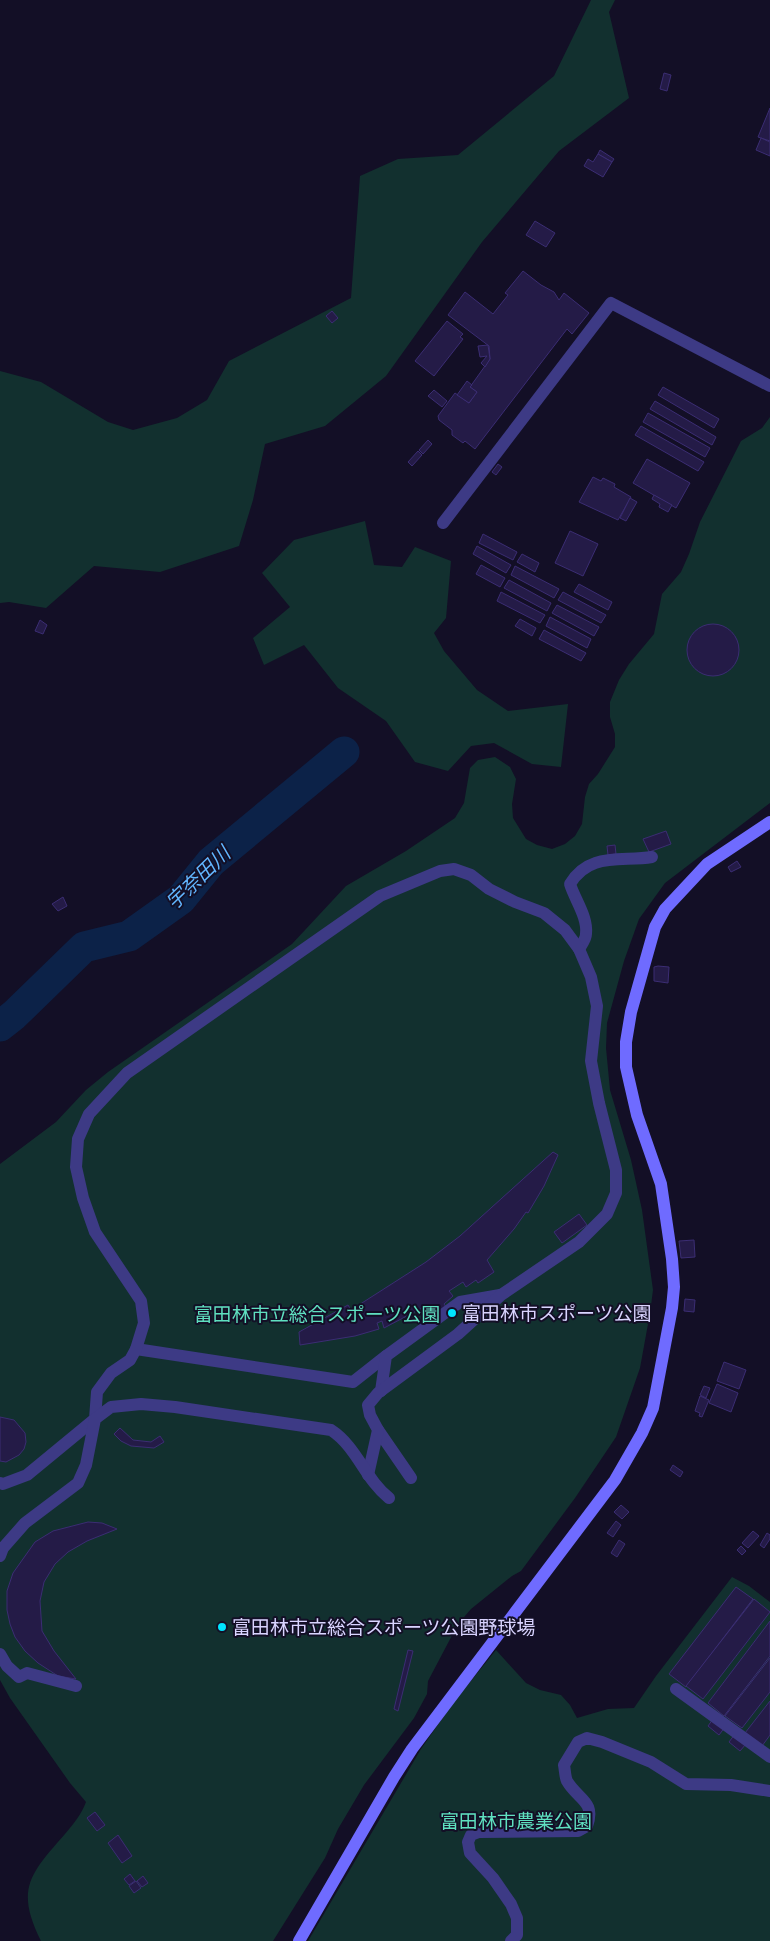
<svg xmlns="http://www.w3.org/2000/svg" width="770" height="1941" font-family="Karla,'Noto Sans JP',sans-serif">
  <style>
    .green { fill: #12302f }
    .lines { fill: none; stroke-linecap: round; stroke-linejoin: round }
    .river { stroke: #0c2248; stroke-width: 31 }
    .building { fill: #241b47; stroke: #3b2d73 }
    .street { stroke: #3d3a85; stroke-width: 12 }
    .secondary { stroke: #6f6bff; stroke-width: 12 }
    .poi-dot { fill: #00e5ff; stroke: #130f26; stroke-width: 2 }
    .labels { text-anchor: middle; stroke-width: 4; stroke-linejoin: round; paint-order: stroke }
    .poi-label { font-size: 19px; fill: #d9d4ff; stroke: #130f26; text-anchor: start }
    .park-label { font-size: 19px; fill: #5fe0c0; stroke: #130f26 }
    .water-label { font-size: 20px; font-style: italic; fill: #62b6ff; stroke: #130f26 }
  </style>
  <rect width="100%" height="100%" fill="#130f26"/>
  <g class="green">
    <polygon points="591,0 615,0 609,12 629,98 559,151 482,242 386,376 325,426 265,444 253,500 239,546 160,572 94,566 46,608 9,602 0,603 0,371 41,382 108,422 133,430 177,418 207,400 229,361 351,298 360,176 398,159 458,155 554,76"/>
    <path d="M770,417v386l-105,80 -26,36 -15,42 -17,62 -1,25 4,42 21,70 11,50 11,80 -3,23 -10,55 -24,69 -41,61 -54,73 -9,5 -41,33 -13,15 -30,57 -1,13 -13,24 -50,67 -26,44 -13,29 -52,83h-232c-26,-52 -11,-67 24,-107 9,-11 16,-19 21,-32l-16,-19 -60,-85 -10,-18v-516l56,-42 30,-32 22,-18 184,-128 54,-58 60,-35 49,-33 9,-15 6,-35 8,-8 17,-3 15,10 6,12 -4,25 1,14 13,21 11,6 15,4 13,-5 10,-8 7,-12 3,-27 4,-13 9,-10 17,-27v-13l-5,-17v-15l9,-22 10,-16 25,-30 8,-40 19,-22 8,-18 11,-32 41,-81 21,-13z"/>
    <polygon points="365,521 374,565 402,567 415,547 451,561 446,618 434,633 444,651 477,690 508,711 568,704 561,767 532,764 494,743 471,746 448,771 415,762 386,721 338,688 304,645 264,665 253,638 290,607 262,573 294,540"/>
    <polygon points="732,1577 749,1586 770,1602 770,1941 308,1941 421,1749 453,1703 496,1650 526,1683 540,1690 561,1695 570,1705 577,1718 608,1709 634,1708 656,1676"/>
  </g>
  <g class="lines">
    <polyline class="river" points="0,1026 14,1015 84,947 129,936 181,899 211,862 344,752"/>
  </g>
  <g class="building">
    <polygon points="664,73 671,75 667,91 660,89"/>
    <polygon points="770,108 770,141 758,137"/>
    <polygon points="761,138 770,142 770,156 756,150"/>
    <polygon points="600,150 614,159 612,162 598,154"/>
    <polygon points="598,154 612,162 603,177 584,166 588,159 593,162"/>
    <polygon points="535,221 555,233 546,247 526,235"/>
    <polygon points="523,271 541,285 554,292 559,300 564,293 589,313 572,334 567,329 475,449 465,441 463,443 452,435 452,430 439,420 438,416 455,393 469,403 477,392 470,387 490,359 489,346 448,315 465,292 493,314 508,295 505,293"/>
    <polygon points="332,311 338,318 332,323 326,316"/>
    <polygon points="447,321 463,334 460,337 463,339 434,376 415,361"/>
    <polygon points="488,345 490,359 485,367 481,363 487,356 480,357 478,346"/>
    <polygon points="467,381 472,385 470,387 477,392 469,403 457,395"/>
    <polygon points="663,387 719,419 714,428 658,395"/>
    <polygon points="434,390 447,401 442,407 428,396"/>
    <polygon points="655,401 716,437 712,445 650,409"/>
    <polygon points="648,413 710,448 705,457 643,422"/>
    <polygon points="641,426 704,462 698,471 635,435"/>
    <polygon points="428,440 432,444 423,454 419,450"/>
    <polygon points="418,451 422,455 412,466 408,462"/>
    <polygon points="647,459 690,483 676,508 633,483"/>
    <polygon points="498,464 502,467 496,475 492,472"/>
    <polygon points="593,477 601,481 603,478 615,484 614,487 631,497 618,520 579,502"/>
    <polygon points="654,495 672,505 668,512 659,507 660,504 652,499"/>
    <polygon points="630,498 637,502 626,521 620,518"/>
    <polygon points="570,531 598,544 583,576 555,563"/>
    <polygon points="483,534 517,552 513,560 479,543"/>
    <polygon points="477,546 511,565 506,573 473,554"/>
    <polygon points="522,554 539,563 535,572 517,562"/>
    <polygon points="481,565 505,578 500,587 476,574"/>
    <polygon points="515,566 559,589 554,598 511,575"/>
    <polygon points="509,580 551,603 547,611 504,588"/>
    <polygon points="579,584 612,602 608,610 574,592"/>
    <polygon points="501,592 545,615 540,623 497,601"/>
    <polygon points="563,592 606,615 601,623 558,600"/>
    <polygon points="557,605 599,627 594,636 552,613"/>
    <polygon points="550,617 591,639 587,648 546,626"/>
    <polygon points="520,619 536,628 532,636 515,626"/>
    <polygon points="40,620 47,625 43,634 35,631"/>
    <circle cx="713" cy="650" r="26"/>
    <polygon points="544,630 586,653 581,661 539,639"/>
    <polygon points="666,831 671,844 649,852 643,839"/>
    <polygon points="615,845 616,854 608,855 607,846"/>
    <polygon points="737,861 741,867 731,872 728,867"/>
    <polygon points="63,897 67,906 58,911 52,904"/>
    <polygon points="658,966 669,967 668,983 654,981 654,967"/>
    <polygon points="553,1152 558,1155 544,1186 528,1213 526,1212 514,1229 487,1260 494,1272 478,1283 476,1280 466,1287 463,1282 449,1291 453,1296 444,1304 446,1307 430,1319 422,1308 384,1328 382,1321 377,1323 379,1329 355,1336 300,1345 299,1332 348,1305 351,1310 426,1262 460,1236"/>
    <polygon points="579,1214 587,1225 562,1243 554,1232"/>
    <polygon points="694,1240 695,1257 681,1258 679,1241"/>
    <polygon points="685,1299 695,1300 694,1312 684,1311"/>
    <polygon points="724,1362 746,1370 739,1389 717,1381"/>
    <polygon points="717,1384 738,1393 731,1412 709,1403"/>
    <polygon points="704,1386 710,1388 706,1398 700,1395"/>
    <polygon points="700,1396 709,1400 702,1417 699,1416 700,1413 695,1411"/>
    <polygon points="0,1417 14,1420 25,1433 26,1442 24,1449 19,1455 6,1462 0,1461"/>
    <polygon points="120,1428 133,1440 151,1442 160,1436 164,1442 154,1448 131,1446 121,1441 114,1434"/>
    <polygon points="673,1465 683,1472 680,1477 670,1470"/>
    <polygon points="621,1505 629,1512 622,1519 614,1512"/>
    <polygon points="616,1521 621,1525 613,1537 607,1533"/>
    <polygon points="88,1522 102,1523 117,1529 87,1541 68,1552 55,1564 44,1582 40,1601 42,1631 54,1651 76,1679 58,1676 38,1663 25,1651 15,1637 10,1624 7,1610 7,1591 13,1573 35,1542 53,1531"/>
    <polygon points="753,1531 759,1536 748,1548 742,1543"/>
    <polygon points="767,1533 770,1535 770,1539 764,1548 760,1545"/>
    <polygon points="619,1540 625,1544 617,1557 611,1553"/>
    <polygon points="741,1546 746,1551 742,1555 737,1550"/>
    <polygon points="736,1587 753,1599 686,1687 669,1674"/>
    <polygon points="754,1599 770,1612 703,1699 686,1686"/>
    <polygon points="770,1621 770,1656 724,1716 708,1703"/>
    <polygon points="408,1650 413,1651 398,1711 394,1709"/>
    <polygon points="770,1658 770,1692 742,1728 725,1716"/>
    <polygon points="770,1701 770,1735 762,1746 745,1733"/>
    <polygon points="713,1719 725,1727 719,1735 708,1726"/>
    <polygon points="735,1734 746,1744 740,1751 729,1742"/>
    <polygon points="95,1812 105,1825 97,1831 87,1818"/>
    <polygon points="118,1835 132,1856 122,1863 108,1843"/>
    <polygon points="130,1874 135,1881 129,1885 124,1879"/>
    <polygon points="143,1876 148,1883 142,1887 137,1881"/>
    <polygon points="136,1881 141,1888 134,1893 129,1886"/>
  </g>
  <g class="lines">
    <g class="street">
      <polyline points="443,523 611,303 770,386"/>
      <path d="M579,949c3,-5 7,-10 7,-15 2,-17 -11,-34 -16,-50 19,-32 51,-22 82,-27"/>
      <polyline points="136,1349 353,1382 386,1356"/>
      <polyline points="381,1391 386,1356 460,1302 500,1295"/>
      <polyline points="378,1430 411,1478"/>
      <polyline points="0,1483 3,1484 27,1475 95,1419 97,1392 111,1373 130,1360 136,1349 144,1323 141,1301 95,1232 83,1198 76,1167 78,1139 89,1114 127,1073 380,896 440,871 454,869 471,875 489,889 515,902 544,913 565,930 579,949 591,977 597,1006 591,1061 599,1103 616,1170 616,1193 607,1214 579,1242 501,1295 458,1334 378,1393 368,1405 370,1415 378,1430 368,1475"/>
      <path d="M0,1556l3,-8 22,-25 53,-40 8,-18 9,-46 16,-12 30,-3 34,3 156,23c26,17 34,49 58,68"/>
      <polyline points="0,1654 7,1666 19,1677 27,1673 76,1686"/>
      <polyline points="676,1689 770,1757"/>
      <path d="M511,1941l6,-6v-17l-6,-14 -18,-26 -23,-25 -2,-11 3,-7 8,-3 99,-1 9,-5c9,-25 -9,-26 -20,-45 -2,-4 -2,-11 -3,-16l14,-23 9,-4 15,4 49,20 35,22 45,1 39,6"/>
    </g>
    <polyline class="secondary" points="299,1941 394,1777 412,1749 615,1480 642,1433 653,1408 672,1308 674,1287 672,1259 661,1184 637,1115 626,1067 626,1042 631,1012 655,927 665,909 707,864 770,822"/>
  </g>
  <g class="poi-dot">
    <circle cx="452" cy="1313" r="5"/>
    <circle cx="222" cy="1627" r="5"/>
  </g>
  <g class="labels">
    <g class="poi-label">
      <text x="462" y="1320">富田林市スポーツ公園</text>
      <text x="232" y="1634">富田林市立総合スポーツ公園野球場</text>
    </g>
    <g class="park-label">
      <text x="317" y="1321">富田林市立総合スポーツ公園</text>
      <text x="516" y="1828">富田林市農業公園</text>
    </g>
    <g class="water-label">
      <text transform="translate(198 878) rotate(-44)" y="7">宇奈田川</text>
    </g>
  </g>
</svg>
